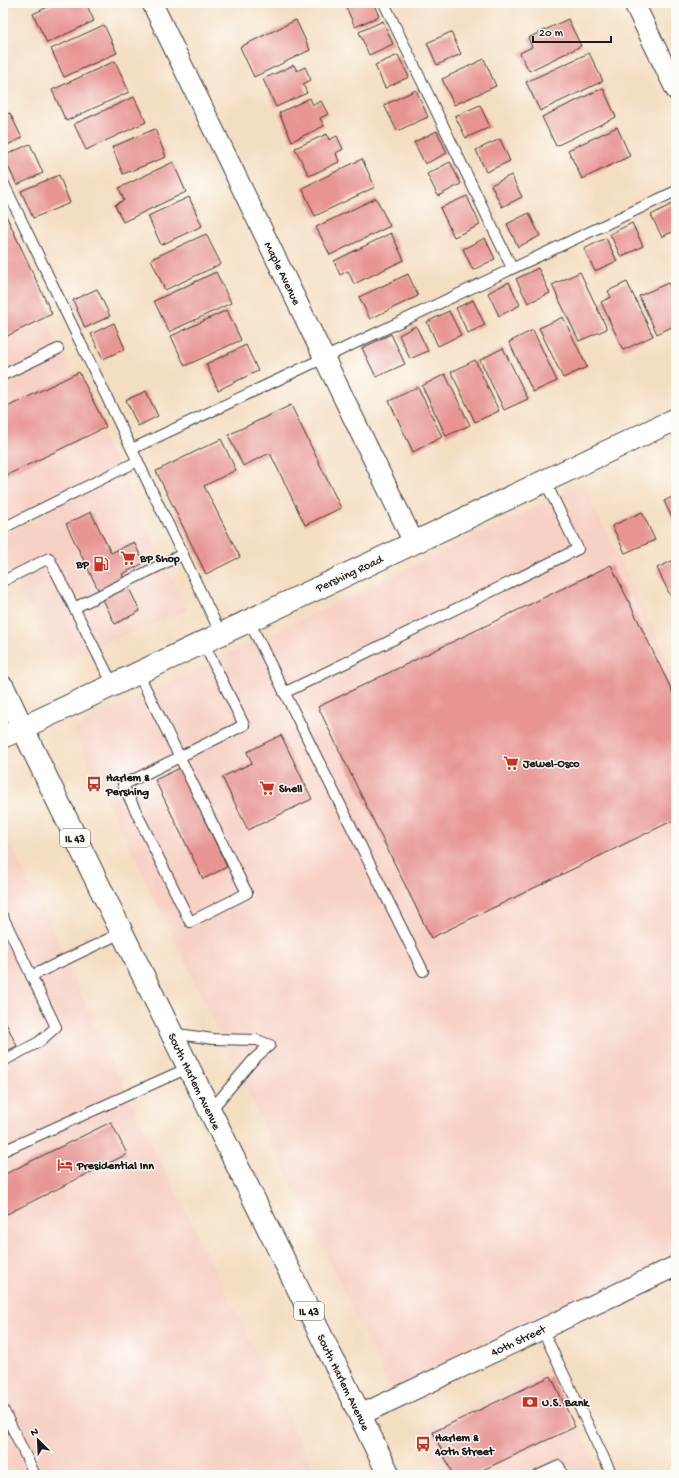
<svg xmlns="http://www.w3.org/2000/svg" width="679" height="1478" font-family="'Gochi Hand',sans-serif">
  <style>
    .built { fill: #f7d1c6 }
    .building { fill: #e79492 }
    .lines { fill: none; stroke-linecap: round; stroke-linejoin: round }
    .service-casing { stroke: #3c3935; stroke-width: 12 }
    .minor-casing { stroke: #3c3935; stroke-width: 22 }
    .secondary-casing { stroke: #3c3935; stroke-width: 24 }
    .primary-casing { stroke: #3c3935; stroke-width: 24 }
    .service { stroke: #fff; stroke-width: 10 }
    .minor { stroke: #fff; stroke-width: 20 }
    .secondary { stroke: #fff; stroke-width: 22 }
    .primary { stroke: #fff; stroke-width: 22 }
    .labels { text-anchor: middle; stroke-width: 3; stroke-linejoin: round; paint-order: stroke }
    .shield { fill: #fdfcf7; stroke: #605f5e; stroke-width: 1 }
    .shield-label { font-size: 11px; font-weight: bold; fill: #1c1c1c }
    .street-label { font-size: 12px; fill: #1c1c1c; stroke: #fdfcf7 }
    .poi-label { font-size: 12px; font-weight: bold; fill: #1c1c1c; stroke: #fdfcf7; text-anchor: start }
  </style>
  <rect width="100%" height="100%" fill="#fdfcf7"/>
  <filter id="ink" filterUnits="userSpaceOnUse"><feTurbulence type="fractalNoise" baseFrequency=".025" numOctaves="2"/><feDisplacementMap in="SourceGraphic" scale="8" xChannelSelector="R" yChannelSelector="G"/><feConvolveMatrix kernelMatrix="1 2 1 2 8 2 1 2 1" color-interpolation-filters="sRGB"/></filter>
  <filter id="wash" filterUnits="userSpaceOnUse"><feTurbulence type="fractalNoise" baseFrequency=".012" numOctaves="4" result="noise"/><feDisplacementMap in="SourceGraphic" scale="16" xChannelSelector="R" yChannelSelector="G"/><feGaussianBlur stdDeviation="0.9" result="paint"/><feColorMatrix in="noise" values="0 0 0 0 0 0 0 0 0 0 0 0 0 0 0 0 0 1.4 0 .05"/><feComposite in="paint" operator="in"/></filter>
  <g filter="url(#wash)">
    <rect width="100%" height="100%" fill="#f4dec2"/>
    <g class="built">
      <polygon points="3,231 187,610 57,663 3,554"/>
      <polygon points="583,484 676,677 676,1258 393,1395 73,729"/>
      <polygon points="3,829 50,923 103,1045 317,1475 3,1475"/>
      <polygon points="549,1369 600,1475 439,1475 418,1430"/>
    </g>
    <g id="blocks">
      <g class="building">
        <polygon points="56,3 86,3 94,21 47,43 33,14"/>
        <polygon points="348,3 373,3 379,16 355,27 345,5"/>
        <polygon points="568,19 581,46 529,71 520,53 532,47 528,38"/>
        <polygon points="296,20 310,50 254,77 240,47"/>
        <polygon points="383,21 393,44 369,55 359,32"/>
        <polygon points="104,25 117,53 64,77 51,49"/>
        <polygon points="451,32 461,54 437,65 427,43"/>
        <polygon points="589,53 603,81 540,111 526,82"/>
        <polygon points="398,55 409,77 385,88 375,65"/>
        <polygon points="484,59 496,86 454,105 442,79"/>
        <polygon points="115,61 129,92 66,121 52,90"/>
        <polygon points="294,65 297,71 305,67 311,80 303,84 307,93 276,107 263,79"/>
        <polygon points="603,88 616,117 556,146 542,117"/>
        <polygon points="416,90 428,117 397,131 384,105"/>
        <polygon points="134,97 146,122 86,150 74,124"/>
        <polygon points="310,98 313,105 321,101 328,114 320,118 324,126 292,141 279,113"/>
        <polygon points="480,105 490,127 466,138 455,116"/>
        <polygon points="10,113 22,138 3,147 3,116"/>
        <polygon points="617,127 630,156 582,179 568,150"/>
        <polygon points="155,129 166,157 123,174 112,147"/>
        <polygon points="437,131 447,153 425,164 414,142"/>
        <polygon points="327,134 329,140 337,136 343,149 336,153 339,162 309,176 295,148"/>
        <polygon points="500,139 510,161 486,172 476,150"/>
        <polygon points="30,144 43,173 17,185 3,156"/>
        <polygon points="362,159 375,187 315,216 302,188"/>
        <polygon points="173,162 186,192 123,222 115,205 124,200 119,188"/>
        <polygon points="450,162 461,184 438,196 427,174"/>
        <polygon points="59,175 70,203 33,218 21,191"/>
        <polygon points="511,175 522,197 502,207 491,185"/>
        <polygon points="467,196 480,225 454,237 440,208"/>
        <polygon points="189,197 202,226 161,245 148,216"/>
        <polygon points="376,198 390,226 330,255 316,227"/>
        <polygon points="672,204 676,212 676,230 662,237 651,215"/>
        <polygon points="3,209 52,314 3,338"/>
        <polygon points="529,213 540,236 518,247 507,224"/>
        <polygon points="632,223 643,246 621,257 610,234"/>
        <polygon points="391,233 404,260 354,284 348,271 340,275 334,261"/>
        <polygon points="206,234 221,264 165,290 151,259"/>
        <polygon points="485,238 495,259 473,270 463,249"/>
        <polygon points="606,238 617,261 595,271 584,249"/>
        <polygon points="538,268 550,293 528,303 516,279"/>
        <polygon points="216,272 231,303 169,332 154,301"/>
        <polygon points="580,272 607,329 579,341 552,285"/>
        <polygon points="408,274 418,296 370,319 359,297"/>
        <polygon points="509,282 520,305 499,316 488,293"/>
        <polygon points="627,282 653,336 623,350 601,302 611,297 608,291"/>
        <polygon points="668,283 676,300 676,325 657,334 639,296"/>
        <polygon points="97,289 110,316 85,328 73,300"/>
        <polygon points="473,300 485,325 468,333 456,308"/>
        <polygon points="227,310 241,340 185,366 171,336"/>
        <polygon points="449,311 461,335 438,346 427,322"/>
        <polygon points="563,317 587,367 563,378 539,328"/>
        <polygon points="114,323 125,349 103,359 91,334"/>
        <polygon points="416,326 428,351 410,359 399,335"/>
        <polygon points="533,330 557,381 533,392 509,342"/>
        <polygon points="391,334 405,364 376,377 362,348"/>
        <polygon points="246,345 258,371 218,390 206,364"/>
        <polygon points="503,348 528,399 504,410 480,360"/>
        <polygon points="475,360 499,411 475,422 451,372"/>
        <polygon points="79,372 106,427 3,477 3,409"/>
        <polygon points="445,374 470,425 446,436 422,386"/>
        <polygon points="418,387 442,437 413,452 389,401"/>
        <polygon points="146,391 158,416 138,426 126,400"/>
        <polygon points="291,405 341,508 305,525 270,453 243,466 228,435"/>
        <polygon points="221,439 236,470 204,486 240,557 206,574 156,471"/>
        <polygon points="676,495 676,526 664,501"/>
        <polygon points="91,512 111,553 134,542 144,563 122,574 140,611 115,624 66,524"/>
        <polygon points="642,512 655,540 625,553 612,526"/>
        <polygon points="676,559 676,592 670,595 657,568"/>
        <polygon points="611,565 676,699 676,819 431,938 318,707"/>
        <polygon points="281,735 312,799 248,830 222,777 252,763 247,752"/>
        <polygon points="180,768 227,867 203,879 155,780"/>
        <polygon points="3,1017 17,1046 3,1053"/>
        <polygon points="111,1122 127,1154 3,1216 3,1175"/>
        <polygon points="551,1376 575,1427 472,1475 453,1475 433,1432"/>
      </g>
    </g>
  </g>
  <g filter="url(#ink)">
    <use href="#blocks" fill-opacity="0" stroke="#3c3935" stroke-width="1"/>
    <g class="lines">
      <g class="service-casing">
        <g id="service">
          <polyline points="384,3 512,268"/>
          <polyline points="3,182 221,634"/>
          <polyline points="3,375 58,349"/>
          <polyline points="132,449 676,191"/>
          <polyline points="3,528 138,461"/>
          <polyline points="3,581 49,558 113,685"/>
          <polyline points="74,608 183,554"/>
          <polyline points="249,621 423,971"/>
          <path d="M138,673c36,74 73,147 109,220l-57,29 -67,-137 121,-60 -41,-83"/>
          <polyline points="284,693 578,549 545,481"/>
          <polyline points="3,917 56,1027 39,1042 3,1061"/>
          <polyline points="31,976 121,933"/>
          <polyline points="171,1033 213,1039 257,1040 270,1045 254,1059 210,1111"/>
          <polyline points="3,1151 188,1068"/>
          <polyline points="542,1329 612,1475"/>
          <polyline points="3,1409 35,1475"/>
          <polyline points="539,1475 559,1466 563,1475"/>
        </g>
      </g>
      <g class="minor-casing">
        <g id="minor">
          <polyline points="152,3 414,543"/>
          <polyline points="634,3 676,90"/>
          <polyline points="360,1415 676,1266"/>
        </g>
      </g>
      <g class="secondary-casing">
        <polyline id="secondary" points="3,737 676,419"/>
      </g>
      <g class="primary-casing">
        <path id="primary" d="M3,687c125,264 259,524 386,788"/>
      </g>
      <use href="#service" class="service"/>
      <use href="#minor" class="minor"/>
      <use href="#secondary" class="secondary"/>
      <use href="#primary" class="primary"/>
    </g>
  </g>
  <defs>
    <g id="supermarket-bare" transform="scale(1.2)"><path d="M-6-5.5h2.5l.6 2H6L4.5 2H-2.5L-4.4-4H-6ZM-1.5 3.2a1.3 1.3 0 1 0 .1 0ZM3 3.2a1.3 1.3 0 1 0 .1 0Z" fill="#c8321e" stroke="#fdfcf7" stroke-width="2.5" paint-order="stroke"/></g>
    <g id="fuel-bare" transform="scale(1.2)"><path d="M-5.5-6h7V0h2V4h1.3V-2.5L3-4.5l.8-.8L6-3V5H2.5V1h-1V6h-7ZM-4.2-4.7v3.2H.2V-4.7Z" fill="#c8321e" stroke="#fdfcf7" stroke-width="2.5" paint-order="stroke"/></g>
    <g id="bus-bare" transform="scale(1.2)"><path d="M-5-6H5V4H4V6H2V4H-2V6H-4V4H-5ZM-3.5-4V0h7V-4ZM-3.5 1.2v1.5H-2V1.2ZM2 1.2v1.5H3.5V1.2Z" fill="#c8321e" stroke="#fdfcf7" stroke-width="2.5" paint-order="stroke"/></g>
    <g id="hotel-bare" transform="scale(1.2)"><path d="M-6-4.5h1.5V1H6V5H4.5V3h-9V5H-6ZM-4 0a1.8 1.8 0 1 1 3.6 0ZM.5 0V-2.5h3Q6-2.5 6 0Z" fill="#c8321e" stroke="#fdfcf7" stroke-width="2.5" paint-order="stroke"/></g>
    <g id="bank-bare" transform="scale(1.2)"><path d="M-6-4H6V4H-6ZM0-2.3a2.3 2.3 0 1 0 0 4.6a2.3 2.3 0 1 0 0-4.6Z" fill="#c8321e" stroke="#fdfcf7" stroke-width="2.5" paint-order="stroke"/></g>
  </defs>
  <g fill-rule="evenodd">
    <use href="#supermarket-bare" x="128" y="558"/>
    <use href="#fuel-bare" x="101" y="564"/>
    <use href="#supermarket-bare" x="511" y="763"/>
    <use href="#bus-bare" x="94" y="784"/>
    <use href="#supermarket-bare" x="267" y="788"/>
    <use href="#hotel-bare" x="65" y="1165"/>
    <use href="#bank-bare" x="530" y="1402"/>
    <use href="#bus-bare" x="423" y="1444"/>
  </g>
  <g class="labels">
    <g class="shield">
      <rect x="60" y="829" width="30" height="18" rx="3"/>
      <rect x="294" y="1302" width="30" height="18" rx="3"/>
    </g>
    <g class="shield-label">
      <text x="75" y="842">IL 43</text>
      <text x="309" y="1315">IL 43</text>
    </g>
    <g class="street-label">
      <text transform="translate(283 273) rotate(64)" y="4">Maple Avenue</text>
      <text transform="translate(349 573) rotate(-25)" y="4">Pershing Road</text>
      <text transform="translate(195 1081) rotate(64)" y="4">South Harlem Avenue</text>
      <text transform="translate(518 1340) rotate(-25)" y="4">40th Street</text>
      <text transform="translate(344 1382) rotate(64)" y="4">South Harlem Avenue</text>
    </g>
    <g class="poi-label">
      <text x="140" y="562">BP Shop</text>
      <text x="89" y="568" text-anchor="end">BP</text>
      <text x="523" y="767">Jewel-Osco</text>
      <text x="106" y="781">Harlem &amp;<tspan x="106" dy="14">Pershing</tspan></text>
      <text x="279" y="792">Shell</text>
      <text x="77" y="1169">Presidential Inn</text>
      <text x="542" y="1406">U.S. Bank</text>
      <text x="435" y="1441">Harlem &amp;<tspan x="435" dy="14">40th Street</tspan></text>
    </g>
  </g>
  <rect width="679" height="1478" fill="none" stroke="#fdfcf7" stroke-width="16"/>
  <g transform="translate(38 1440) rotate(336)" stroke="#fdfcf7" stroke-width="3" paint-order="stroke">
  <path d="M0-3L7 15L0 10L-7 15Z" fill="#1c1c1c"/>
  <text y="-6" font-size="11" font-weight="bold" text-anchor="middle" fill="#1c1c1c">N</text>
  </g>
  <path d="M533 36v6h78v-6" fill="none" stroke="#1c1c1c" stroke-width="2"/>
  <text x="539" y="36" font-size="12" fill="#1c1c1c" stroke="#fdfcf7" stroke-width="3" paint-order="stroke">20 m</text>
</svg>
